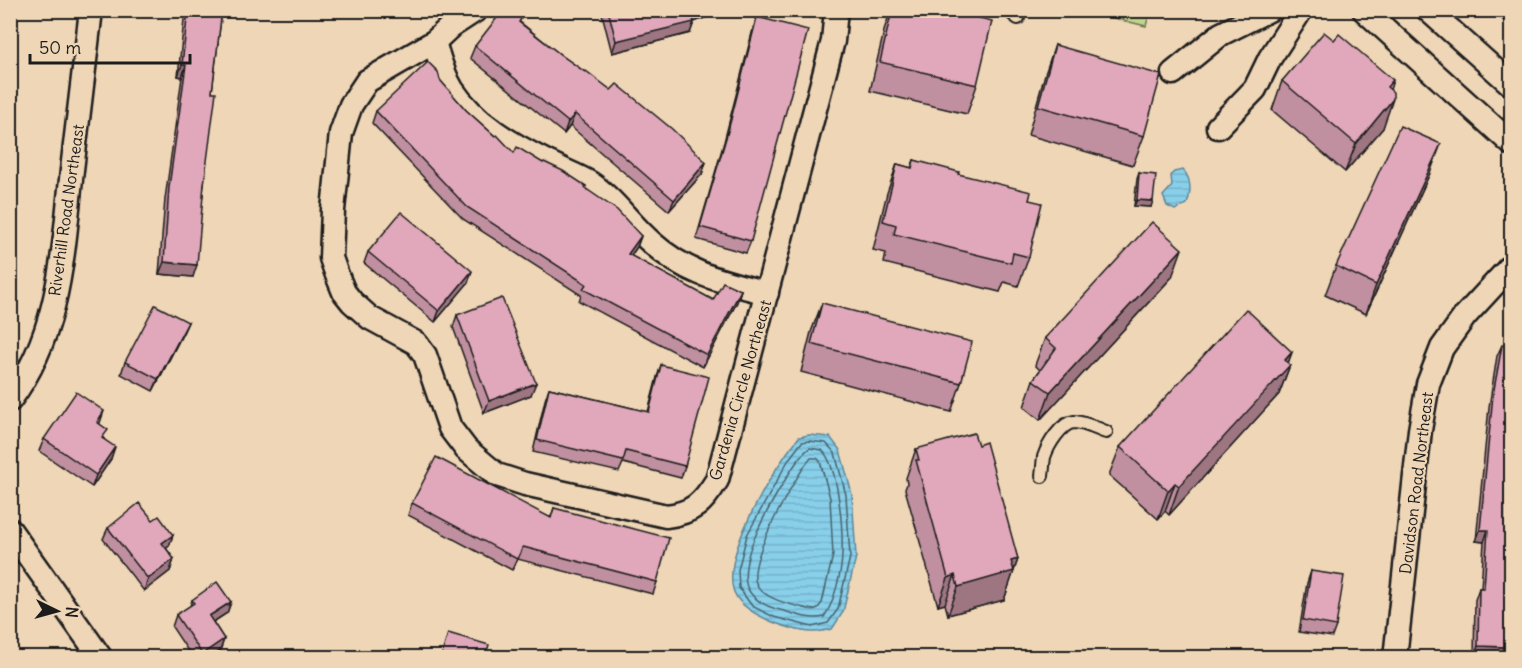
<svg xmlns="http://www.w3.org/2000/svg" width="1522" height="668" font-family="Delius,sans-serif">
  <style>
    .grass { fill: #c0d58b; stroke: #6e7854; stroke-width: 1.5 }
    .water { fill: url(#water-rules); stroke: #5d8798; stroke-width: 1.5 }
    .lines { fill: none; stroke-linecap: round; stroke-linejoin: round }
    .shore { stroke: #47646e; stroke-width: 1.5 }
    .service-casing { stroke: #1c1c1c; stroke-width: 16 }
    .minor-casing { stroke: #1c1c1c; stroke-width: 27 }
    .service { stroke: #efd6b7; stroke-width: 12 }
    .minor { stroke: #efd6b7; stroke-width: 22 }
    .wall { fill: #c190a0; stroke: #1c1c1c; stroke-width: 1.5 }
    .shaded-wall { fill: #9d7682; stroke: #1c1c1c; stroke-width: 1.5 }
    .building { fill: #e0a8ba; stroke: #1c1c1c; stroke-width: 1.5 }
    .labels { text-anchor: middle; stroke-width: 4.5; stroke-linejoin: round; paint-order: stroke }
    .street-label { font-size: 16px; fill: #1c1c1c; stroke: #efd6b7 }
  </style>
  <defs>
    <pattern id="water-rules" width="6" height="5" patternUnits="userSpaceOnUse" patternTransform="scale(1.5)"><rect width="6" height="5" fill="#88cfea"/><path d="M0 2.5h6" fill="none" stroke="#75b1c8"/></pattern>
  </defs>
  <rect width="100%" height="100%" fill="#efd6b7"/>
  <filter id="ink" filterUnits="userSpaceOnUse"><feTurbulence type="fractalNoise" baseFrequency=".0167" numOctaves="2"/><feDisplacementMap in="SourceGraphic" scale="12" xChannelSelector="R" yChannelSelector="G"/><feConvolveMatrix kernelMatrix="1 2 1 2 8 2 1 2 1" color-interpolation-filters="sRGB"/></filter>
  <g filter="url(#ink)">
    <polygon class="grass" points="1085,11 1150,10 1150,11 1146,26"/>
    <g class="water">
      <path d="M1183,170c9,9 8,23 4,34l-12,6 -8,-4 -4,-10 9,-10 -1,-11 3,-3z"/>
      <path d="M809,435l21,2 10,13 12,44 4,63 -13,55 -11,17c-6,1 -12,3 -18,3 -11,1 -38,-8 -48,-13 -13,-6 -29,-15 -33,-30 -10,-39 42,-122 66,-152z"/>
    </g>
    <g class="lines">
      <g class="shore">
        <polygon points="809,441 826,443 835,453 846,495 850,557 838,609 828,623 812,627 774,617 752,606 739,588 738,570 747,535 789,459 802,442"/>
        <path d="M810,448l12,2c17,17 21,80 20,104 0,17 -8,49 -18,63 -14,3 -26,-2 -40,-6 -14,-3 -31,-10 -37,-24 -5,-13 2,-38 8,-50 6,-16 42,-83 55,-89z"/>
        <path d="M811,458h6l3,3 10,37 3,57 -11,48 -4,5 -5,2c-16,-4 -51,-10 -57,-27 -9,-22 39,-107 55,-125z"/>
      </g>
      <g class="service-casing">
        <g id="service">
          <polyline points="1008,10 1018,18"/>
          <path d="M1042,476c1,-6 1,-13 2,-19 4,-12 17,-34 30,-35 10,0 23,7 32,10"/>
        </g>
      </g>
      <g class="minor-casing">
        <g id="minor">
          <path d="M476,10l-26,17 -16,15 -67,39 -16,24 -10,28 -8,77 -2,48 6,17 7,17 8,10 18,16 46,25 9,12 25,73 16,21 31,26 28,9 141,32c27,-3 37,-13 51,-36l116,-439 3,-31"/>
          <polyline points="1364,10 1512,144"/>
          <polyline points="1428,10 1512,85"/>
          <path d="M434,42c5,16 9,32 18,47 22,34 61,56 97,74 13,7 28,12 41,20 24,16 40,41 62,60 36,32 70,38 115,50"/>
          <polyline points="1173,73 1221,34 1269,10"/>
          <polyline points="1218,127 1255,89 1270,58 1301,10"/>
          <path d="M10,400c51,-67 53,-150 62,-230 6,-53 13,-106 19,-160"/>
          <polyline points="10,530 101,658"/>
          <polyline points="1395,658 1420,430 1428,384 1442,348 1465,316 1512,265"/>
        </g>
      </g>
      <use href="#service" class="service"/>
      <use href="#minor" class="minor"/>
    </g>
    <g class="wall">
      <polygon points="185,10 222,10 212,92 204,184 193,277 159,274 165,199 182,77 178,76"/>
      <polygon points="601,10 725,10 694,22 690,33 612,53"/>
      <polygon points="891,10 948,10 977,85 967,114 870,91 885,27"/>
      <polygon points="1492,10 1512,10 1512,28"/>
      <polygon points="757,17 751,241 746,253 696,239 724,142 753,29"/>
      <polygon points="520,22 561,55 611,90 706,162 702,174 669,211 570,126 564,134 470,58 475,46"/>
      <polygon points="1334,40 1393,80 1390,90 1383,128 1345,172 1272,110 1282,81"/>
      <polygon points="1055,45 1144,136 1133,165 1028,135 1045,74"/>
      <polygon points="440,80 466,110 514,153 543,163 586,186 585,189 641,236 637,247 631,256 713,300 741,290 737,302 703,367 579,301 581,295 463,219 372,123 376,111"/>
      <polygon points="914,160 958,174 1029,200 1029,257 1018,286 1004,282 1000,292 884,263 886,253 873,250 887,193 897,164 911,168"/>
      <polygon points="1139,173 1151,207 1134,206 1137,179"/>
      <polygon points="1430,173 1366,314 1325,295 1336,266"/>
      <polygon points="368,252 468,283 435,322 364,263"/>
      <polygon points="1172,277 1040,420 1024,407 1033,380 1040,370 1035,365 1045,338"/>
      <polygon points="822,303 961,383 951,412 801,372 811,332"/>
      <polygon points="457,315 531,395 484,413 453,327"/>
      <polygon points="188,322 183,333 153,391 121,374 125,362"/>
      <polygon points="1502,345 1508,577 1503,657 1474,657 1475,600 1479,588 1481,588 1484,542 1476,541 1489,407 1497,356"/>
      <polygon points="1292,352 1288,363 1290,365 1279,394 1169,515 1165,511 1158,519 1109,475 1120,447"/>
      <polygon points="661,365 685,466 681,478 623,463 619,472 533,452 545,400 549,388 648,412 657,377"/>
      <polygon points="99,424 111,459 92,487 39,451 44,439"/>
      <polygon points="978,445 1018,559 1004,600 948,615 945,604 938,606 905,489 907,484 906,478 916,449"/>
      <polygon points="412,503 551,517 554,508 657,582 653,594 518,559 512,570 408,515"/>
      <polygon points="153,520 173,535 169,546 166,548 174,559 170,571 144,591 103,539 108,528"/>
      <polygon points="1311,571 1336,626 1332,637 1299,632 1307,583"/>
      <polygon points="192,600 231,602 227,613 213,622 224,639 220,651 210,657 192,657 172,627 176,615 190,606"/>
    </g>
    <g class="shaded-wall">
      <polygon points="698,10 725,10 694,22 690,33 612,53 616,41"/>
      <polygon points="182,65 186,65 182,77 178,76"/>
      <polygon points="1393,99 1383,128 1345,172 1356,144"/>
      <polygon points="575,114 570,126 564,134 568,122"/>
      <polygon points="1441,144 1430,173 1366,314 1376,285"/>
      <polygon points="706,162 702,174 669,211 674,200"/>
      <polygon points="1137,200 1153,201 1151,207 1134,206"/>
      <polygon points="641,236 637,247 623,266 628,254"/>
      <polygon points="1182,249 1172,277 1040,420 1050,392"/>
      <polygon points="164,262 197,265 193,277 159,274"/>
      <polygon points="472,271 468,283 435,322 439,311"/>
      <polygon points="741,290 737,302 703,367 707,355"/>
      <polygon points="188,322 183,333 153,391 158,379"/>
      <polygon points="1292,352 1286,369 1290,365 1279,394 1169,515 1179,486"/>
      <polygon points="536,383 531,395 484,413 489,401"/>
      <polygon points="104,411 100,423 93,434 97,422"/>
      <polygon points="115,447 111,459 92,487 96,475"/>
      <polygon points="1175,483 1165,511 1158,519 1168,491"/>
      <polygon points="1480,530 1488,530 1484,542 1476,541"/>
      <polygon points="173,535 169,546 158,555 162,543"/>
      <polygon points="523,547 518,559 512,570 517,559"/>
      <polygon points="174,559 170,571 144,591 148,579"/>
      <polygon points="1018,559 1004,600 948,615 958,587 1011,561"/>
      <polygon points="1508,565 1512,565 1512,577 1504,577"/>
      <polygon points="955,575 945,604 938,606 948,578"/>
      <polygon points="231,602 227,613 204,628 209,616"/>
      <polygon points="224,639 220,651 210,657 201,657 202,654"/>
      <polygon points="1478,646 1507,647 1503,657 1474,657"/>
    </g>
    <g class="building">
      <polygon points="10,10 13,10 10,55"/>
      <polygon points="188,10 222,10 212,92 216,92 204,184 197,265 164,262 169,187 186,65 182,65"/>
      <polygon points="503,10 511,10 521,19 519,22 561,55 585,72 586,71 611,90 617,84 672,129 706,162 674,200 575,114 568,122 475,46"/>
      <polygon points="608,10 698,10 692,13 694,22 616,41"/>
      <polygon points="892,10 948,10 992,21 977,85 880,62"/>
      <polygon points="757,17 808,30 751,241 700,227 728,131"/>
      <polygon points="1324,32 1334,40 1339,34 1393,80 1387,87 1393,92 1393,99 1356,144 1282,81"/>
      <polygon points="1055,45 1161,75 1144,136 1038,106"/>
      <polygon points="428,62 438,72 440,80 466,110 495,136 497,135 514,153 517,147 543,163 544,162 563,171 586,186 585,188 617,210 641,236 628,254 713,300 723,282 741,290 707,355 583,289 586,284 467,207 376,111"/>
      <polygon points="1400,126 1441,144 1376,285 1336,266"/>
      <polygon points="914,160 959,172 958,174 1031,192 1029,200 1042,203 1029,257 1013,253 1011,263 894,234 896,225 883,221 897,164 912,168"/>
      <polygon points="1139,173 1156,175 1153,201 1137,200"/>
      <polygon points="401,212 472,271 439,311 368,252"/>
      <polygon points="1152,222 1182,249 1050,392 1033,380 1056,348 1045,338"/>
      <polygon points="502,298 536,383 489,401 457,315"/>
      <polygon points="822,303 972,342 961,383 811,344"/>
      <polygon points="155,305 188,322 158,379 125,362"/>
      <polygon points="1246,309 1292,352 1285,360 1290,365 1179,486 1175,483 1168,491 1120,447"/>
      <polygon points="1502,345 1512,346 1512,565 1508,565 1507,647 1478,646 1479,588 1484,588 1488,530 1480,530 1493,395"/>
      <polygon points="661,365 709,377 685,466 626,451 623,461 537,440 549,388 649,412"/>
      <polygon points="76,392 104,411 97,422 108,430 102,438 115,447 96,475 44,439"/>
      <polygon points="974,433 978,445 986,442 1018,559 1011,561 1014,571 958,587 955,575 948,578 916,460 919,460 916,449"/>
      <polygon points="436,457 551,518 554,508 669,538 657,582 523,547 517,559 412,503"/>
      <polygon points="139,503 153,520 159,516 173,535 162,543 174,559 148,579 108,528"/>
      <polygon points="1311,571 1344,576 1336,626 1303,620"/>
      <polygon points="217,582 231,602 209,616 224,639 202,654 176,615 194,603 192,600"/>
      <polygon points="448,633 489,645 485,657 441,657"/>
      <polygon points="10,647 18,657 10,657"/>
    </g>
  </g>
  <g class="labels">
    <g class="street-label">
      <text transform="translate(66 210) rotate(-82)" y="6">Riverhill Road Northeast</text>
      <text transform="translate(740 390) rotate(-74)" y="6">Gardenia Circle Northeast</text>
      <text transform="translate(1416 483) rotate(-83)" y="6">Davidson Road Northeast</text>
    </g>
  </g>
  <rect width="1522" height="668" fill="none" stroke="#efd6b7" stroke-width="36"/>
  <rect x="18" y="18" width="1486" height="632" fill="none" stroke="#1c1c1c" stroke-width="2" filter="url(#ink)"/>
  <g transform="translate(57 611) rotate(95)" stroke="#efd6b7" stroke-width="4.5" paint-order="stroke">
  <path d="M0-4.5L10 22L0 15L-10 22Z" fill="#1c1c1c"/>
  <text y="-9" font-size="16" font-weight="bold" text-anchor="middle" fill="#1c1c1c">N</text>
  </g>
  <path d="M30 54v9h160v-9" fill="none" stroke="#1c1c1c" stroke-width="3"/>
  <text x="39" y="54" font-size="18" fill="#1c1c1c" stroke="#efd6b7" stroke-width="4.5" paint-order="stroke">50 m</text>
</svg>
